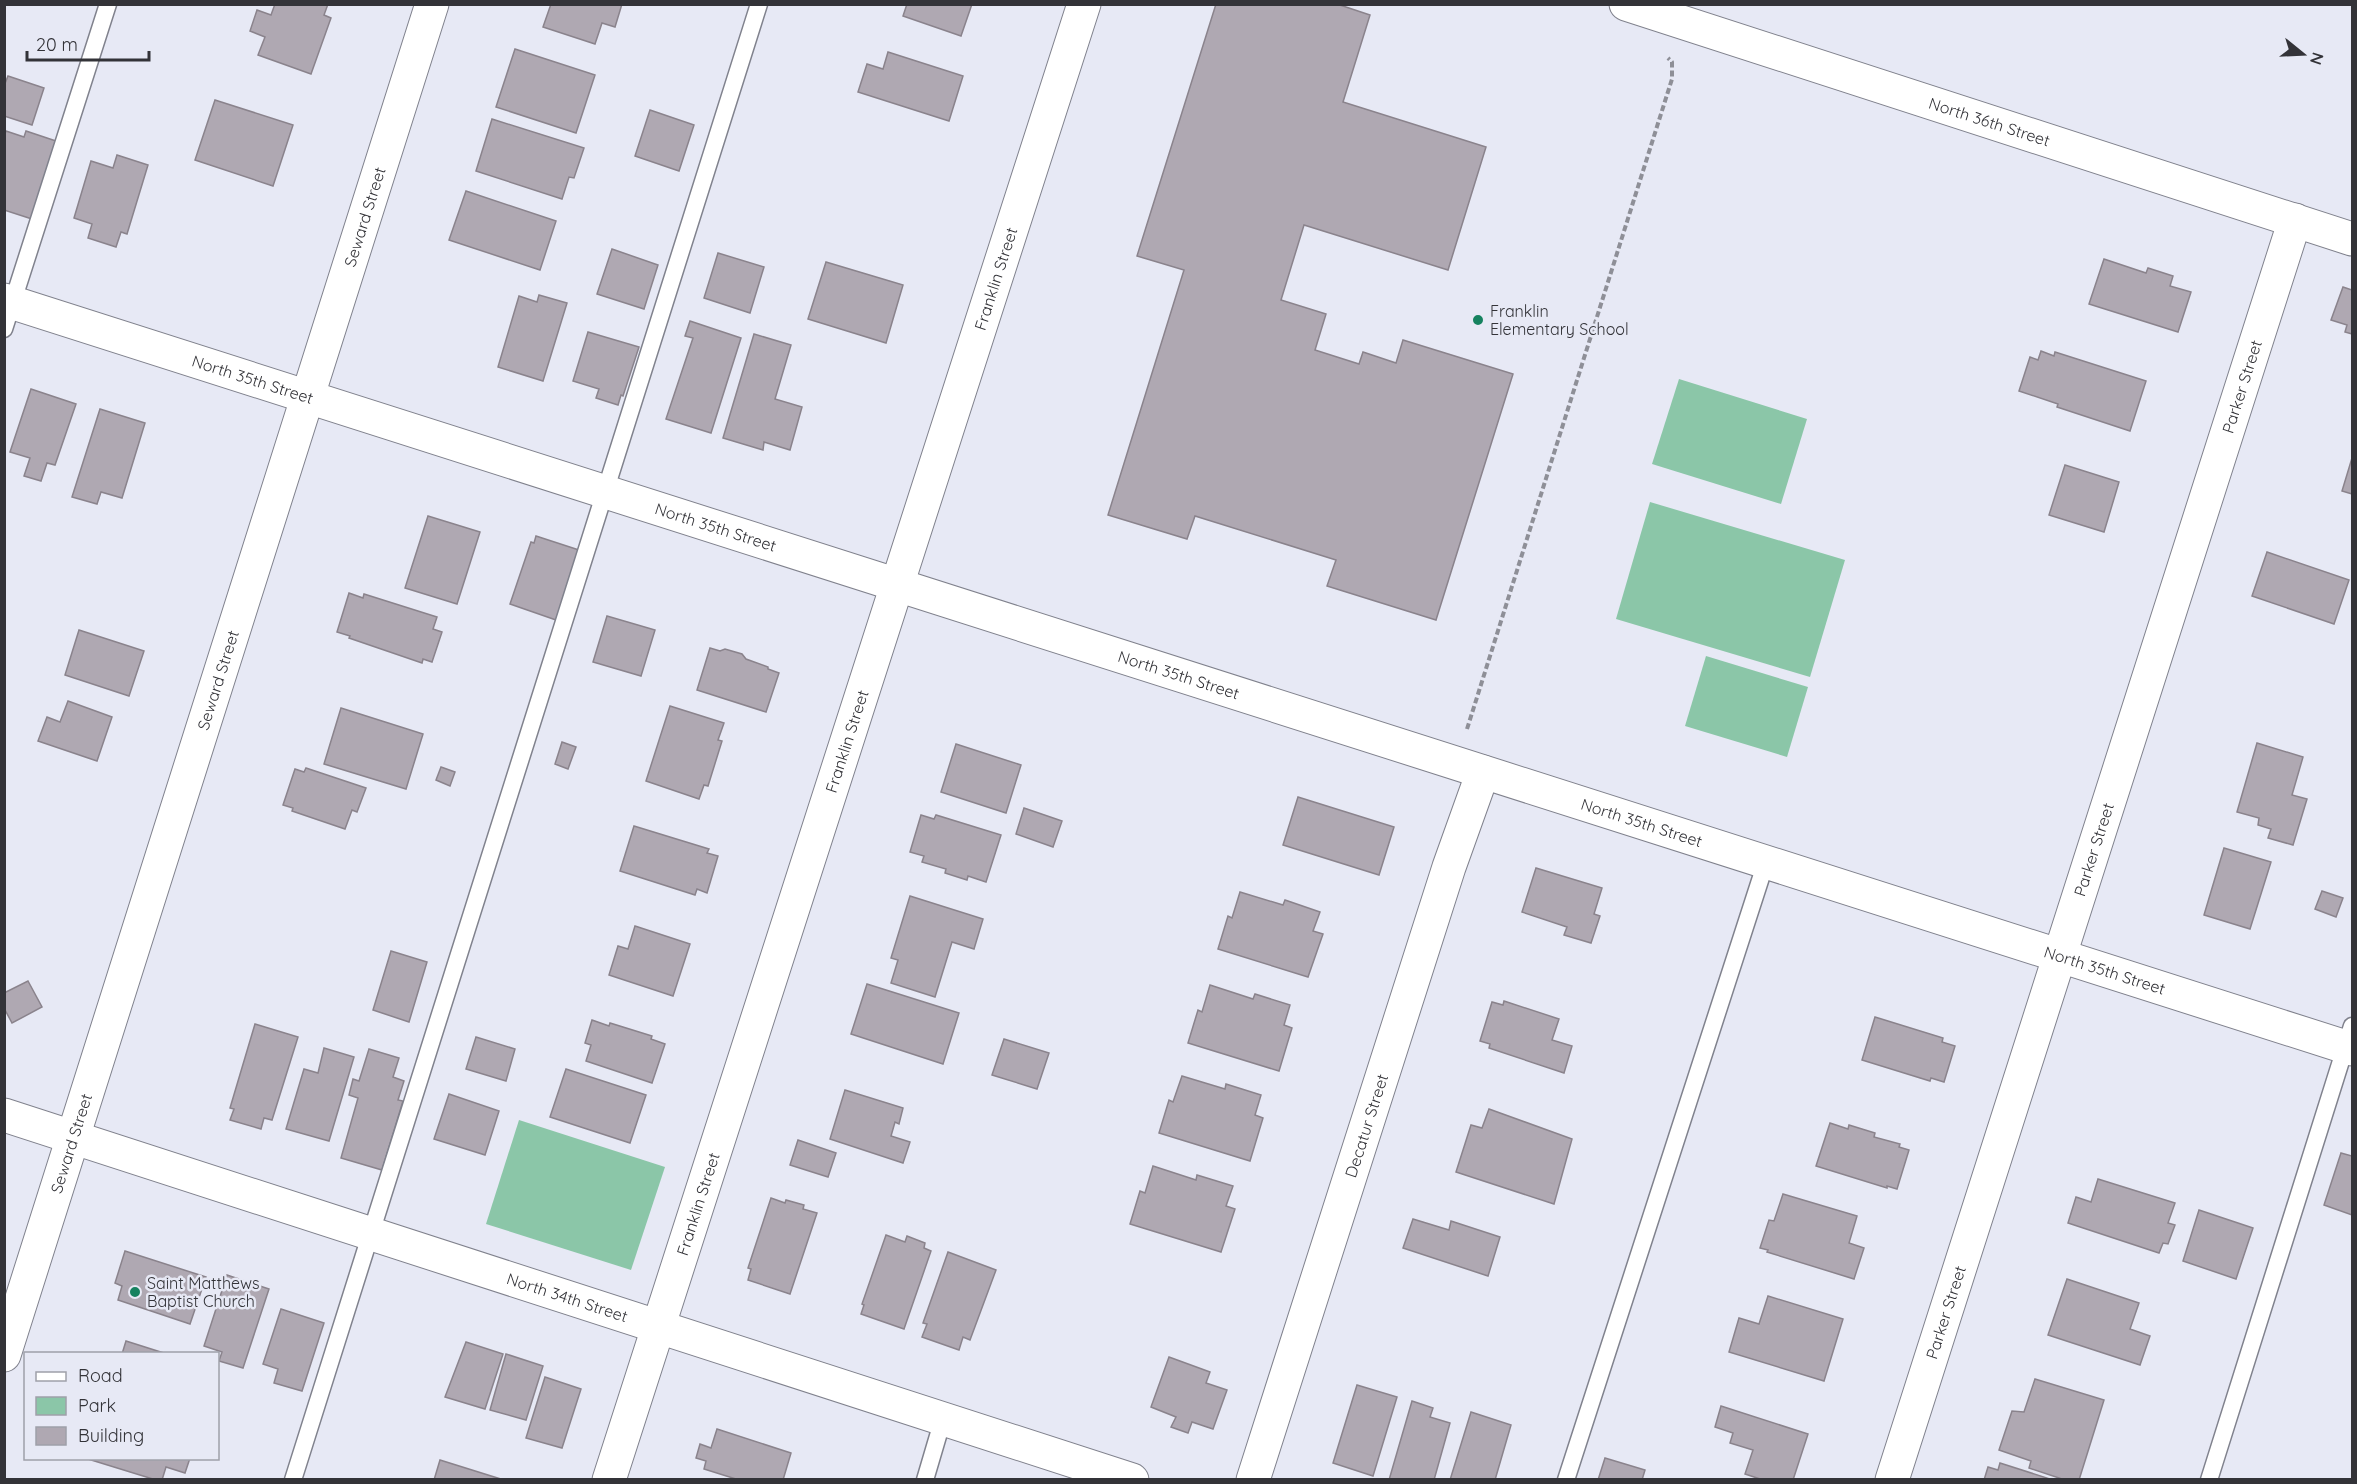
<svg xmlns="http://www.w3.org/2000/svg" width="2357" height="1484" font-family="Quicksand,sans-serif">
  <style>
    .green { fill: #8bc6a8 }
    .building { fill: #afa8b2; stroke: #8a838c; stroke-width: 1.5 }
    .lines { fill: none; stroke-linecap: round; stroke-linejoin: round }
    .lane-casing { stroke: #80828d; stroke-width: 19 }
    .street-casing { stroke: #80828d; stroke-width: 35 }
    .path { stroke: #8e8f97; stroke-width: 4; stroke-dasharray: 6 3; stroke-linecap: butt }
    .lane { stroke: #fff; stroke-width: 16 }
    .street { stroke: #fff; stroke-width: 33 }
    .poi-dot { fill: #16825f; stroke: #e7e9f5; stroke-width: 2 }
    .labels { text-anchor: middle; stroke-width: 5; stroke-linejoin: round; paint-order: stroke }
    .street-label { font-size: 16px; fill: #333338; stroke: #e7e9f5 }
    .poi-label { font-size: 16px; fill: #333338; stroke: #e7e9f5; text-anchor: start }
  </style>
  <rect width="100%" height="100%" fill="#e7e9f5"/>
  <g class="green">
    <polygon points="1679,379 1807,419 1781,504 1652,464"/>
    <polygon points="1650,502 1845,560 1810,677 1616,619"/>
    <polygon points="1706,656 1808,687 1787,757 1685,726"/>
    <polygon points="519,1120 665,1167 631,1270 486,1224"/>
  </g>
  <g class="building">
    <polygon points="275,4 328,4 324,15 331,18 311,74 258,55 265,37 250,31 257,10 271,15"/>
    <polygon points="551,4 622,4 615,27 602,23 595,44 543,27"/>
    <polygon points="907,4 972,4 961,36 903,16"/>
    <polygon points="1216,4 1337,4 1370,15 1343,102 1486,147 1448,270 1304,225 1281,300 1326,314 1315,350 1359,364 1363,352 1396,363 1403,340 1513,374 1436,620 1327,586 1336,560 1195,516 1187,539 1108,515 1184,270 1137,256"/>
    <polygon points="515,49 595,75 576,133 496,107"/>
    <polygon points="888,52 963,76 949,121 858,92 867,64 883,69"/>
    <polygon points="8,76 44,88 32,125 4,116 4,86"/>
    <polygon points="215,100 293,125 273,186 195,160"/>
    <polygon points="650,110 694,125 679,171 635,156"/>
    <polygon points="492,119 584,148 574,178 569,177 562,199 476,171"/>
    <polygon points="6,131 24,137 26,131 59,142 32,219 4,210 4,137"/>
    <polygon points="117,155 148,165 127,234 121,232 116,247 88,238 92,224 74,218 91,161 113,168"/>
    <polygon points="466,191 556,221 540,270 449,240"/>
    <polygon points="612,249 658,265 644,309 597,294"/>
    <polygon points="718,253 764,267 750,313 704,298"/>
    <polygon points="2104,259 2146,273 2148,268 2173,276 2170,286 2191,292 2178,332 2089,304"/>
    <polygon points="826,262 903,285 886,343 808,319"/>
    <polygon points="2343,287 2352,290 2352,334 2345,332 2347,325 2331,320"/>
    <polygon points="539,295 567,303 543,381 498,367 519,296 537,302"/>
    <polygon points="690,321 741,338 711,433 666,419 693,338 685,336"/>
    <polygon points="588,332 639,347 623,396 621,395 618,405 596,398 599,389 573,381"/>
    <polygon points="754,334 791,345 775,399 802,407 790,450 764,442 763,450 723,438"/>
    <polygon points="2041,351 2054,356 2055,352 2146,381 2130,431 2057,407 2058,404 2019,391 2030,357 2038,360"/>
    <polygon points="31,389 76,404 55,465 47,463 41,481 24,476 30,458 10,452"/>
    <polygon points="100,409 145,423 122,498 101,492 97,504 72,497"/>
    <polygon points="2352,458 2352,494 2342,491"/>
    <polygon points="2065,465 2119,482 2104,532 2049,515"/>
    <polygon points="428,516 480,532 457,604 405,588"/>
    <polygon points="536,536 579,550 556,620 510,604 531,542 534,543"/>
    <polygon points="2267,552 2349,580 2334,624 2252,596"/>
    <polygon points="349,593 363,598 364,594 437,617 433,629 442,632 432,662 423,659 422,663 349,638 350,636 337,632"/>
    <polygon points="607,616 655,630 641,676 593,662"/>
    <polygon points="79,630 144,651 129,696 65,675"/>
    <polygon points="710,648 720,651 725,649 742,654 746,659 768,667 768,669 779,673 766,712 697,690"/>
    <polygon points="68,701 112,717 97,761 38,741 47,717 60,722"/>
    <polygon points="670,706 724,723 718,740 722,741 708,786 704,785 699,799 646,781"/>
    <polygon points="341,708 423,734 406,789 324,764"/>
    <polygon points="562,742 576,747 568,769 555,764"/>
    <polygon points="2257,743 2303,757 2292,795 2307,799 2293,845 2268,838 2271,829 2258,825 2259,818 2237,812"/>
    <polygon points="956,744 1021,765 1006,813 941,792"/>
    <polygon points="441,767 455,772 450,786 436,780"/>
    <polygon points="306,768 366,788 357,812 352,810 345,829 292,811 293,808 283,805 295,769 304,772"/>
    <polygon points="1298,797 1394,827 1379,875 1283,845"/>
    <polygon points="1024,808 1062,821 1053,847 1016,834"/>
    <polygon points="921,815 934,819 936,815 1001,835 986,882 968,876 967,880 945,873 946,869 922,862 924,856 910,852"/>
    <polygon points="634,826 709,849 707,853 718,856 707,893 697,889 695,895 620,871"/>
    <polygon points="2224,848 2271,862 2250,929 2204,915"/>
    <polygon points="1536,868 1602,888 1594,914 1600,916 1591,943 1564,935 1567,927 1522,912"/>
    <polygon points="2322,891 2343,898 2336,917 2315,909"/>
    <polygon points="1240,892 1283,905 1285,900 1320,912 1313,931 1323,934 1308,977 1218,949 1228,916 1232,918"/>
    <polygon points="910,896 983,919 974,949 952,942 935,997 891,983 898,960 891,958"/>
    <polygon points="635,926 690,944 673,996 609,975 618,946 628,949"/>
    <polygon points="391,951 427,962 409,1022 373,1010"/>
    <polygon points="28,981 42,1007 12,1023 4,1008 4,993"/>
    <polygon points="867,984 959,1013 943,1064 851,1034"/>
    <polygon points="1210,985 1253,999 1255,994 1290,1005 1284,1025 1292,1028 1279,1071 1188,1043 1198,1010 1202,1012"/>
    <polygon points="1504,1001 1559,1019 1552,1040 1572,1046 1564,1073 1489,1048 1490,1044 1480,1041 1492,1002 1503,1005"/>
    <polygon points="1875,1017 1943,1038 1942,1042 1955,1046 1944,1082 1931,1078 1930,1081 1862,1060"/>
    <polygon points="592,1020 609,1026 610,1023 652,1036 651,1039 665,1044 652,1083 586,1061 591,1045 585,1043"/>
    <polygon points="255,1024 298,1037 272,1120 264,1118 261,1129 230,1120 234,1109 230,1108"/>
    <polygon points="476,1037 515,1049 506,1081 466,1069"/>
    <polygon points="1004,1039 1049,1053 1037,1089 992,1075"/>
    <polygon points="324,1048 354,1057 329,1141 286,1129 304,1069 318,1073"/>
    <polygon points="369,1049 399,1058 393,1077 404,1081 398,1100 403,1101 382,1170 341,1158 358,1098 349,1095 353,1079 359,1081"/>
    <polygon points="566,1069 646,1095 630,1143 550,1117"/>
    <polygon points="1182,1076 1225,1089 1226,1084 1261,1095 1255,1115 1263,1118 1250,1161 1159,1133 1169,1100 1173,1102"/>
    <polygon points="845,1090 903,1108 899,1124 895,1122 891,1136 910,1142 903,1163 830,1139"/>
    <polygon points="449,1094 499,1111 485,1155 434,1139"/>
    <polygon points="1489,1109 1572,1139 1554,1204 1456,1172 1471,1125 1482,1128"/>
    <polygon points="1830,1123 1848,1129 1849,1125 1875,1133 1874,1137 1900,1144 1899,1147 1909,1150 1897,1189 1887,1186 1887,1188 1816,1166"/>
    <polygon points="798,1140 836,1153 828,1177 790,1165"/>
    <polygon points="2341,1153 2352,1156 2352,1215 2324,1205"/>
    <polygon points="1153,1166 1196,1180 1197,1175 1233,1186 1226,1206 1235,1209 1221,1252 1130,1224 1140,1191 1145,1193"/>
    <polygon points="2098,1179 2175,1203 2168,1223 2175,1225 2168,1244 2163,1243 2159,1253 2068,1223 2076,1197 2091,1202"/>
    <polygon points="1783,1194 1857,1216 1849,1243 1864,1248 1854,1279 1767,1252 1768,1250 1760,1248 1769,1220 1774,1221"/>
    <polygon points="771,1198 785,1203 786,1200 804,1205 803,1209 817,1213 790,1294 748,1280 751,1269 748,1268"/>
    <polygon points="2199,1210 2253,1228 2236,1279 2183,1261"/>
    <polygon points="1413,1219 1449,1230 1451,1221 1500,1237 1488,1276 1403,1248"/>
    <polygon points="886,1235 905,1242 907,1236 925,1243 924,1248 931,1251 904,1329 861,1314 864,1305 862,1304"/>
    <polygon points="125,1251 206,1277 190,1324 118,1300 122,1286 115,1283"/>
    <polygon points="948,1252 996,1270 970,1340 963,1337 959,1350 922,1337 927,1324 923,1323"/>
    <polygon points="227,1275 269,1289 243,1368 219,1361 222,1352 204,1346"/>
    <polygon points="2067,1279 2139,1303 2130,1329 2150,1336 2140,1365 2048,1335"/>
    <polygon points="1768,1296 1843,1319 1824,1381 1729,1352 1739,1318 1759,1324"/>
    <polygon points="281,1309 324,1323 302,1391 274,1383 278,1369 263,1364"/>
    <polygon points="126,1341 167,1354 122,1354"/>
    <polygon points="466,1342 503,1354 485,1409 445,1397"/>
    <polygon points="506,1354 543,1366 526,1420 490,1410"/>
    <polygon points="1169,1357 1210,1372 1206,1383 1227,1390 1213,1429 1192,1422 1188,1433 1171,1427 1176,1417 1151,1407"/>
    <polygon points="545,1377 581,1389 562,1448 526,1438"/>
    <polygon points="2035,1379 2104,1400 2079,1480 2065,1480 2029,1468 2031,1461 1999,1450 2012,1411 2024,1412"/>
    <polygon points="1357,1385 1397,1397 1373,1476 1333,1463"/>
    <polygon points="1412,1401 1433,1408 1430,1417 1450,1423 1434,1480 1389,1480"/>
    <polygon points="1721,1406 1808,1434 1793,1480 1763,1480 1745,1474 1753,1450 1730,1443 1733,1433 1715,1427"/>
    <polygon points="1471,1412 1511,1425 1495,1480 1450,1480"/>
    <polygon points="717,1429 791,1453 783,1480 739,1480 704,1469 706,1461 696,1458 700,1444 711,1448"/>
    <polygon points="190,1458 185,1473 166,1467 162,1480 156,1480 88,1459"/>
    <polygon points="1605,1458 1645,1470 1642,1480 1598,1480"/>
    <polygon points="440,1460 504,1480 434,1480"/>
    <polygon points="2000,1463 2050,1479 2049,1480 1984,1480 1988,1467 1998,1470"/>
  </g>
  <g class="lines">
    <g class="lane-casing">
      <g id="lane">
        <polyline points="4,329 108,4"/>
        <polyline points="293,1480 759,4"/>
        <polyline points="925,1480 943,1419"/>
        <polyline points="1566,1480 1766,862"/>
        <polyline points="2209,1480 2352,1026"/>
      </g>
    </g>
    <g class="street-casing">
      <g id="street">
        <path id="s1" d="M1626,4l726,235"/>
        <path id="s2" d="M4,300l2348,749"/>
        <path id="s3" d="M4,1115l1128,365"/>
        <path id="s4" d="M4,1355l428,-1351"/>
        <path id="s5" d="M609,1480l475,-1476"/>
        <path id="s6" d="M1253,1480l196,-613 34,-95"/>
        <path id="s7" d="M1892,1480l403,-1260"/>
      </g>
    </g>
    <polyline class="path" points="1467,729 1672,79 1672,62 1668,58"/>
    <use href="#lane" class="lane"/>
    <use href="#street" class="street"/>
  </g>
  <g class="poi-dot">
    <circle cx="1478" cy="320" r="6"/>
    <circle cx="135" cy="1292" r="6"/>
  </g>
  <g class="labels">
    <g class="street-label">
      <text dy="6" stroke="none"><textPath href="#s1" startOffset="382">North 36th Street</textPath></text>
      <text dy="6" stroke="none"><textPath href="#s4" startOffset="1194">Seward Street</textPath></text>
      <text dy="6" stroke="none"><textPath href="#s5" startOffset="1262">Franklin Street</textPath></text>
      <text dy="6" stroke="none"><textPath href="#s2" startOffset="261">North 35th Street</textPath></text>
      <text dy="6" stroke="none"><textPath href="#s7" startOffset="1148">Parker Street</textPath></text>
      <text dy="6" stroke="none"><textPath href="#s2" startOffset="747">North 35th Street</textPath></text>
      <text dy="6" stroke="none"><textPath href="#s2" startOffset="1233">North 35th Street</textPath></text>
      <text dy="6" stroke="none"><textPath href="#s4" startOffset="708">Seward Street</textPath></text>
      <text dy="6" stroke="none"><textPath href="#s5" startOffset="776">Franklin Street</textPath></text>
      <text dy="6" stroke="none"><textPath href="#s2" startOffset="1719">North 35th Street</textPath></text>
      <text dy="6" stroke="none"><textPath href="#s7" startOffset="662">Parker Street</textPath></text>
      <text dy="6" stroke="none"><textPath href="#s2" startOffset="2205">North 35th Street</textPath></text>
      <text dy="6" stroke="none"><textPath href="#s6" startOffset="372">Decatur Street</textPath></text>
      <text dy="6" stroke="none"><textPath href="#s4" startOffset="222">Seward Street</textPath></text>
      <text dy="6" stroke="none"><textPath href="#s5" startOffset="290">Franklin Street</textPath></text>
      <text dy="6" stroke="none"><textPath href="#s3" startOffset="592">North 34th Street</textPath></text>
      <text dy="6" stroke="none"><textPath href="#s7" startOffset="176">Parker Street</textPath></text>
    </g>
    <g class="poi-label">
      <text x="1490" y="317">Franklin<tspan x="1490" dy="18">Elementary School</tspan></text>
      <text x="147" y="1289">Saint Matthews<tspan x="147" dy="18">Baptist Church</tspan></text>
    </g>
  </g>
  <rect width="2357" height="1484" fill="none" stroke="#333338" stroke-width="12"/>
  <rect x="24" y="1352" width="195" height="108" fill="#e7e9f5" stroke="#9fa0a9" stroke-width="1.5"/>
  <rect x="36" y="1372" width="30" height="9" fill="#ffffff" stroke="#9fa0a9" stroke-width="1.5"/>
  <text x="78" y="1382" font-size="18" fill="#333338">Road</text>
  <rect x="36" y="1397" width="30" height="18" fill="#8bc6a8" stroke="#9fa0a9" stroke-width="1.5"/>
  <text x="78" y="1412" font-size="18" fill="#333338">Park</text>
  <rect x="36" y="1427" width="30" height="18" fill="#afa8b2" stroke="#9fa0a9" stroke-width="1.5"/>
  <text x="78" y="1442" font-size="18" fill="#333338">Building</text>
  <g transform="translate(2303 54) rotate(108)" stroke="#e7e9f5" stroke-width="4.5" paint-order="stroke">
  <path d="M0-4.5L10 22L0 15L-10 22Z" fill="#333338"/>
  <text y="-9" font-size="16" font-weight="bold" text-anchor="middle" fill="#333338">N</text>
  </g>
  <path d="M27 51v9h122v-9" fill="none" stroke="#333338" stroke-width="3"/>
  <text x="36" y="51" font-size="18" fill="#333338" stroke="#e7e9f5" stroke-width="4.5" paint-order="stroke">20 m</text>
</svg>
